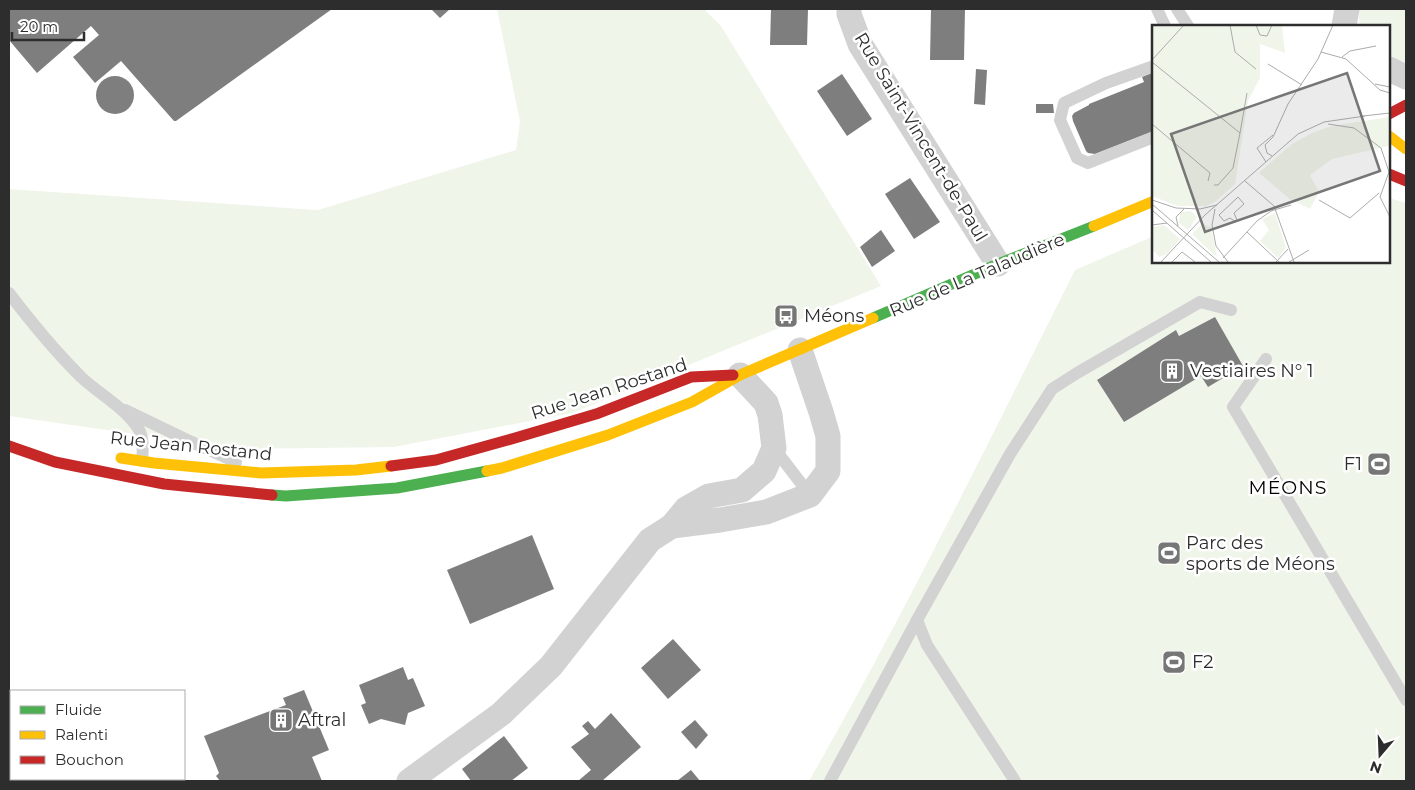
<svg xmlns="http://www.w3.org/2000/svg" width="1415" height="790" font-family="Montserrat,sans-serif">
  <style>
    .green { fill: #f0f5ea }
    .building { fill: #7e7e7e }
    .lines { fill: none; stroke-linecap: round; stroke-linejoin: round }
    .lane { stroke: #d2d2d2; stroke-width: 12 }
    .street { stroke: #d2d2d2; stroke-width: 25 }
    .fast { stroke: #4caf50; stroke-width: 11 }
    .slow { stroke: #ffc107; stroke-width: 11 }
    .jam { stroke: #c62828; stroke-width: 11 }
    .labels { text-anchor: middle; stroke-width: 5; stroke-linejoin: round; paint-order: stroke }
    .street-label { font-size: 18px; fill: #2d2d2d; stroke: #fff }
    .poi-label { font-size: 18px; fill: #2d2d2d; stroke: #fff; text-anchor: start }
    .neighbourhood-label { font-size: 19px; letter-spacing: 1px; fill: #000; stroke: #fff }
    .inset-road { fill: none; stroke: #ababab; stroke-width: 1 }
    .view { fill: #767676; fill-opacity: 0.15; stroke: #767676; stroke-width: 2.5 }
    .inset-edge { fill: none; stroke: #2d2d2d; stroke-width: 2.5 }
  </style>
  <rect width="100%" height="100%" fill="#fff"/>
  <g class="green">
    <polygon points="497,9 704,9 721,26 881,286 572,413 394,447 239,449 9,416 9,189 318,210 516,150 520,122"/>
    <polygon points="1359,9 1406,9 1406,62 1395,59 1389,55 1389,26 1361,26 1359,22"/>
    <path d="M1389,198l17,5v578h-597c95,-166 180,-340 266,-511l79,-34v25h235z"/>
  </g>
  <g class="building">
    <polygon points="9,9 332,9 176,121 174,121 121,61 95,83 73,57 99,35 91,26 37,73 9,40"/>
    <polygon points="431,9 450,9 440,18"/>
    <polygon points="771,9 808,9 807,45 770,45"/>
    <polygon points="931,9 965,9 964,60 930,60"/>
    <polygon points="976,69 987,70 985,105 974,104"/>
    <polygon points="1154,72 1154,131 1095,154 1088,153 1086,151 1073,121 1072,116 1074,113 1089,105 1089,104 1144,82 1142,77"/>
    <polygon points="842,74 872,119 847,136 817,91"/>
    <circle cx="115" cy="95" r="19"/>
    <polygon points="1036,104 1053,104 1054,113 1036,113"/>
    <polygon points="910,178 940,222 914,239 885,194"/>
    <polygon points="881,230 895,251 872,267 860,247"/>
    <polygon points="1215,317 1243,366 1208,387 1201,376 1124,422 1097,380 1176,330 1179,336"/>
    <polygon points="532,535 554,589 470,624 447,570"/>
    <polygon points="673,639 701,670 668,699 641,668"/>
    <polygon points="403,667 408,680 413,678 425,706 408,713 405,725 381,719 369,724 361,705 366,703 359,685"/>
    <polygon points="304,690 329,750 312,757 322,781 220,781 216,776 219,773 204,736 286,705 283,698"/>
    <polygon points="611,713 641,747 602,781 578,781 591,770 571,747 589,734 582,726 588,721 595,729"/>
    <polygon points="695,720 708,735 696,749 681,732"/>
    <polygon points="504,736 528,768 511,781 471,781 462,769"/>
    <polygon points="691,770 700,781 677,781"/>
  </g>
  <g class="lines">
    <g class="lane">
      <polyline points="1157,9 1165,26"/>
      <polyline points="1177,9 1188,26"/>
      <polyline points="1154,66 1106,83 1064,103 1060,120 1077,158 1088,163 1154,137"/>
      <path d="M9,293c22,29 46,58 72,84 18,17 42,29 57,51 6,9 5,22 4,33"/>
      <polyline points="1266,359 1233,407 1406,700"/>
      <polyline points="125,410 185,439 236,462"/>
      <polyline points="774,448 810,495"/>
      <polyline points="830,781 917,620"/>
      <polyline points="1015,781 927,645 917,620 1010,454 1052,389 1077,373 1200,302 1231,310"/>
    </g>
    <g class="street">
      <polyline points="849,9 849,14 860,44 998,264"/>
      <polyline points="1344,26 1347,9"/>
      <polyline points="1389,69 1406,77"/>
      <polyline points="672,526 720,520 766,512 810,495 828,471 828,436 821,412 800,350"/>
      <polyline points="409,781 501,714 551,666 650,540 672,526 686,509 709,496 742,490 764,471 774,448 770,415 766,403 740,375"/>
    </g>
    <g class="fast">
      <polyline points="873,318 998,264 1094,226"/>
      <polyline points="272,495 286,496 397,488 487,471"/>
    </g>
    <g class="slow">
      <polyline points="1389,136 1406,149"/>
      <polyline points="1094,226 1154,201"/>
      <polyline points="121,458 154,463 261,473 356,470 391,466"/>
      <polyline points="487,471 502,468 608,435 692,402 740,375 873,318"/>
    </g>
    <g class="jam">
      <polyline points="1389,114 1406,105"/>
      <polyline points="1389,174 1406,181"/>
      <polyline points="9,446 55,462 164,484 272,495"/>
      <polyline points="391,466 436,460 515,438 596,414 691,377 733,375"/>
    </g>
  </g>
  <defs>
    <g id="bus-square" transform="scale(1.25)"><rect x="-9" y="-9" width="18" height="18" rx="4" fill="#767676" stroke="#fff"/><path d="M-5-6H5V4H4V6H2V4H-2V6H-4V4H-5ZM-3.5-4V0h7V-4ZM-3.5 1.2v1.5H-2V1.2ZM2 1.2v1.5H3.5V1.2Z" fill="#fff"/></g>
    <g id="building-square" transform="scale(1.25)"><rect x="-9" y="-9" width="18" height="18" rx="4" fill="#767676" stroke="#fff"/><path d="M-4-6H4V6H1V3H-1V6H-4ZM-2.5-4.3h1.7v1.8h-1.7ZM.8-4.3h1.7v1.8H.8ZM-2.5-1h1.7V.8h-1.7ZM.8-1h1.7V.8H.8Z" fill="#fff"/></g>
    <g id="stadium-square" transform="scale(1.25)"><rect x="-9" y="-9" width="18" height="18" rx="4" fill="#767676" stroke="#fff"/><path d="M0-5a6.5 5 0 1 0 0 10a6.5 5 0 1 0 0-10ZM-3.5-1.8h7v3.6h-7Z" fill="#fff"/></g>
  </defs>
  <g fill-rule="evenodd">
    <use href="#bus-square" x="786" y="316"/>
    <use href="#building-square" x="1172" y="371"/>
    <use href="#stadium-square" x="1379" y="464"/>
    <use href="#stadium-square" x="1169" y="553"/>
    <use href="#stadium-square" x="1174" y="662"/>
    <use href="#building-square" x="281" y="720"/>
  </g>
  <g class="labels">
    <g class="street-label">
      <text transform="translate(921 137) rotate(59)" y="6">Rue Saint-Vincent-de-Paul</text>
      <text transform="translate(977 275) rotate(-23)" y="6">Rue de La Talaudière</text>
      <text transform="translate(609 389) rotate(-18)" y="6">Rue Jean Rostand</text>
      <text transform="translate(191 446) rotate(6)" y="6">Rue Jean Rostand</text>
    </g>
    <g class="poi-label">
      <text x="804" y="322">Méons</text>
      <text x="1190" y="377">Vestiaires N° 1</text>
      <text x="1362" y="470" text-anchor="end">F1</text>
      <text x="1186" y="549">Parc des<tspan x="1186" dy="21">sports de Méons</tspan></text>
      <text x="1192" y="668">F2</text>
      <text x="298" y="726">Aftral</text>
    </g>
    <g class="neighbourhood-label">
      <text x="1288" y="494">MÉONS</text>
    </g>
  </g>
  <g transform="translate(1152 25)">
    <rect width="238" height="238" fill="#fff"/>
    <path d="M0,0h130l3,28 -25,-9v34l-12,23 -13,83 -19,17 -10,5h-29l-25,-10zM237,92v29l-57,13 -22,16 9,17 -9,17 -20,-10 -31,-26 33,-29 20,-11 20,-7zM39,186l6,6 -9,13 -9,-7 1,-11zM123,188l11,35 -8,10 -18,-17 9,-11 -7,-11zM50,199l9,3 6,30 -25,-23zM12,200l16,14 -13,15 -8,3 -7,-8v-22z" fill="#f0f5ea"/>
    <path class="inset-road" d="M78,0l5,27 21,17M104,0l4,10 7,1 5,-11M169,27l25,7 34,31 10,3M190,32l8,-6 26,-5M0,35l32,-35M0,37l88,71 -7,35 -15,17h-4M116,39l34,21M223,59l15,3M211,91l27,-3M0,99l58,49 -2,8M176,99l26,4 27,20 8,24 -9,25 10,20M88,108l7,-40M120,131l-5,-3 -2,-8 8,-8 15,-33 30,-45 15,-34M114,137l-9,-14 16,-13M93,156l29,25 20,56M0,175l24,8 24,1 17,-4M167,175l31,18 29,-25M0,179l67,58M63,184l-3,16 4,21 12,16M0,185l59,52M84,197l-6,-4 -6,3 -5,-6 19,-18 6,7 -10,9 3,7M0,200l15,-2M26,201l-2,-9 8,-8M95,207l32,30M71,233l34,-37 14,-10 20,-6M9,237l44,-47 93,-81 26,-12 41,-6M20,237l10,-10 13,10M124,237l12,-13M137,237l20,-12"/>
    <path class="view" d="M195,48l33,98 -175,61 -34,-98z"/>
    <rect width="238" height="238" class="inset-edge"/>
  </g>
  <rect width="1415" height="790" fill="none" stroke="#2d2d2d" stroke-width="20"/>
  <rect x="10" y="690" width="175" height="90" fill="#ffffff" stroke="#ababab"/>
  <rect x="20" y="706" width="25" height="8" fill="#4caf50" stroke="#ababab"/>
  <text x="55" y="715" font-size="15" fill="#2d2d2d">Fluide</text>
  <rect x="20" y="731" width="25" height="8" fill="#ffc107" stroke="#ababab"/>
  <text x="55" y="740" font-size="15" fill="#2d2d2d">Ralenti</text>
  <rect x="20" y="756" width="25" height="8" fill="#c62828" stroke="#ababab"/>
  <text x="55" y="765" font-size="15" fill="#2d2d2d">Bouchon</text>
  <g transform="translate(1380 755) rotate(199)" stroke="#ffffff" stroke-width="4" paint-order="stroke">
  <path d="M0-4L9 19L0 12L-9 19Z" fill="#2d2d2d"/>
  <text y="-8" font-size="14" font-weight="bold" text-anchor="middle" fill="#2d2d2d">N</text>
  </g>
  <path d="M12 32v8h72v-8" fill="none" stroke="#2d2d2d" stroke-width="2.5"/>
  <text x="20" y="32" font-size="15" fill="#2d2d2d" stroke="#ffffff" stroke-width="4" paint-order="stroke">20 m</text>
</svg>
